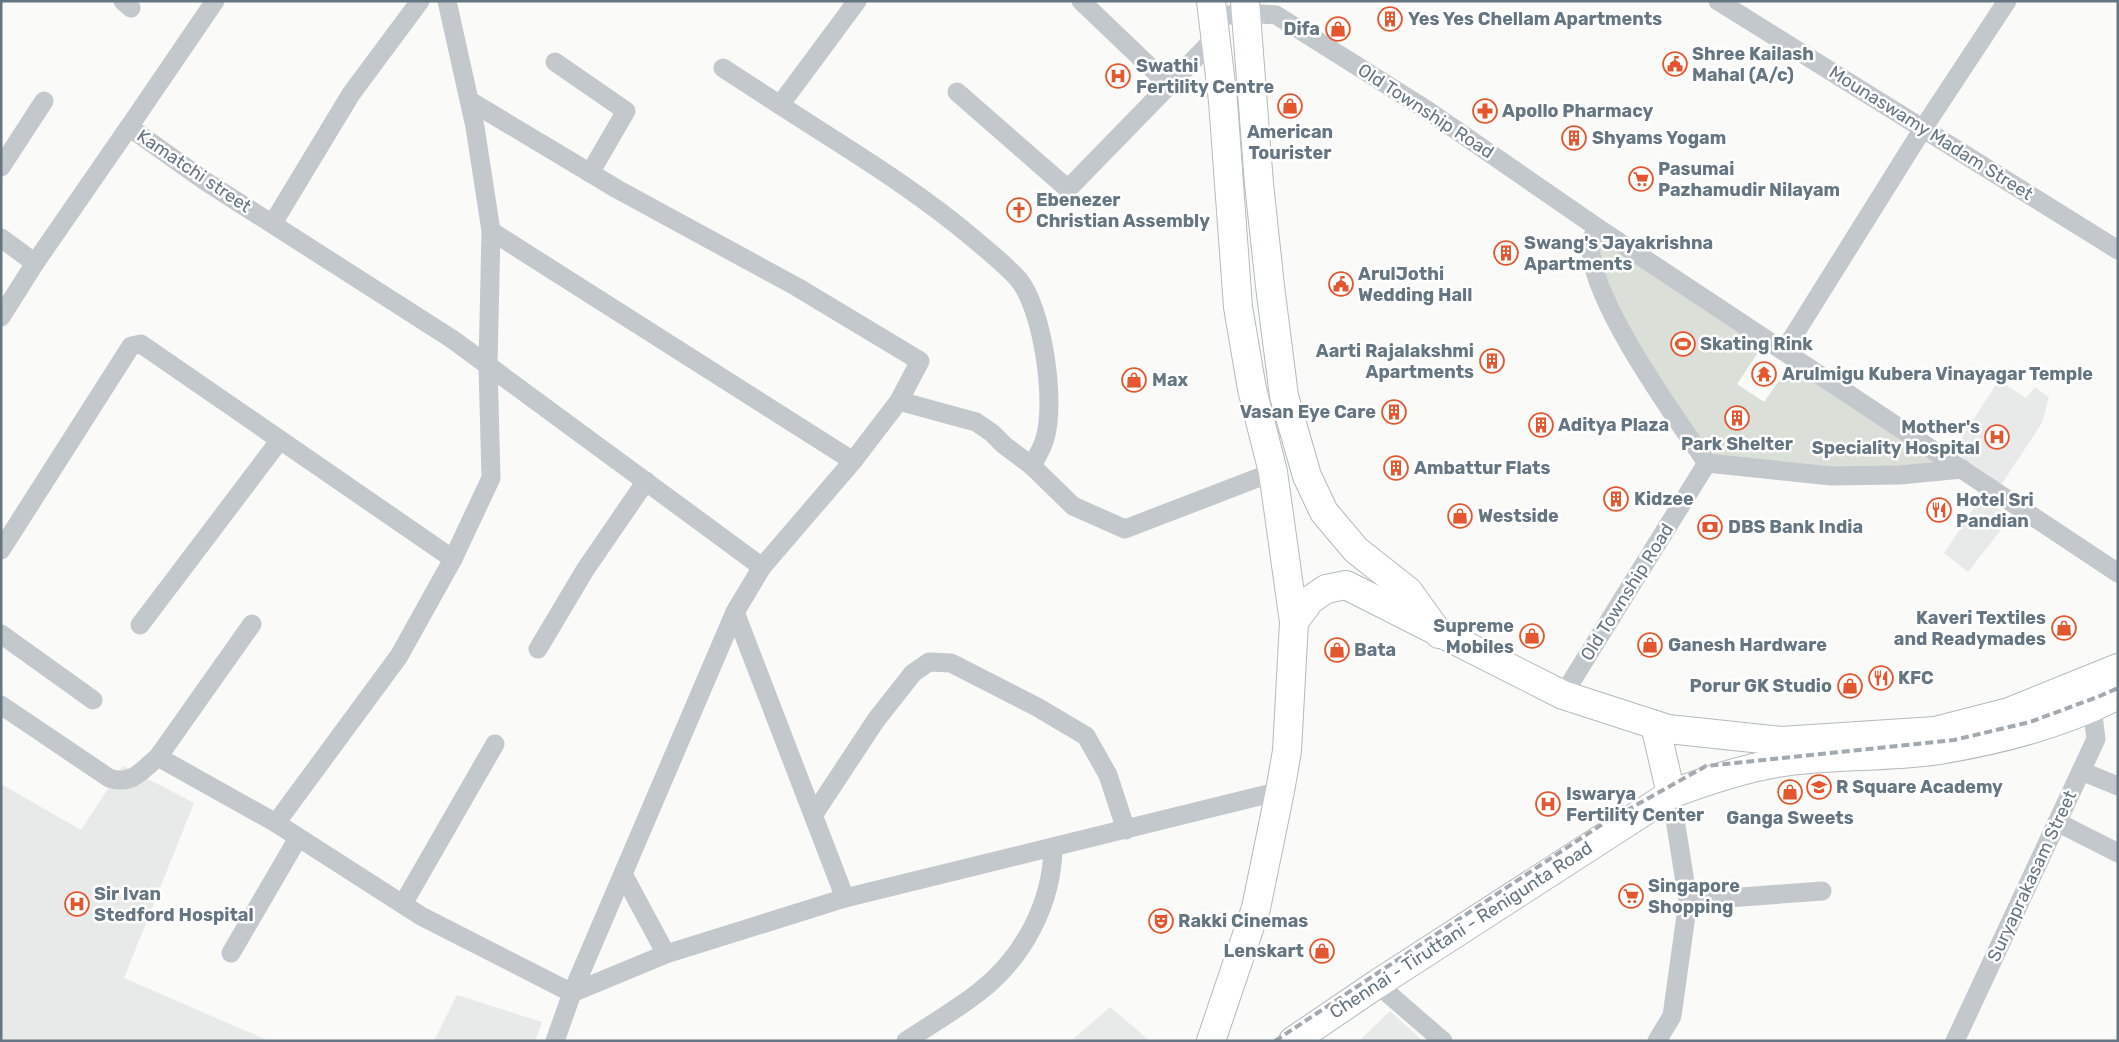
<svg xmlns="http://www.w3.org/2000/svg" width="2119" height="1042" font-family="Rubik,sans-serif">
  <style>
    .built { fill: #e8e9e9 }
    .green { fill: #dadfd7 }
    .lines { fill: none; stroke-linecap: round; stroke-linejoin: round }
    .primary-casing { stroke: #b5babe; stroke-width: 30 }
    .highway-casing { stroke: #b4b9bd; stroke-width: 30 }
    .street { stroke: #c3c8cc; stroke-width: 19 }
    .primary { stroke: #fff; stroke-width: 28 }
    .highway { stroke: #fff; stroke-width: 28 }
    .rail { stroke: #a2aab0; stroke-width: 4; stroke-dasharray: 8 4; stroke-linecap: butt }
    .labels { text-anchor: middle; stroke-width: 5; stroke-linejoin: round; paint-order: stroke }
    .poi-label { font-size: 18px; font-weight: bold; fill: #657683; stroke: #fff; text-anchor: start }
    .street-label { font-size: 18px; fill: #657683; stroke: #fff }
  </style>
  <rect width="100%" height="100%" fill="#fafaf8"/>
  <g class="built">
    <polygon points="1999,380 2026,398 2035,387 2049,397 2042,423 2001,485 1953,451"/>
    <polygon points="1981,497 2011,517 1968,572 1944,553"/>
    <polygon points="123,766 194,803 124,978 269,1041 1,1041 1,784 81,830"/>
    <polygon points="457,995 542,1022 535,1041 434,1041"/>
    <polygon points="1110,1007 1150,1041 1071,1041"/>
    <polygon points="1390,1011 1423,1041 1359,1041"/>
  </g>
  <polygon class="green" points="1609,242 1763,345 1737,384 1764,402 1791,364 1941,466 1831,471 1708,454 1652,375 1602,279 1597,248"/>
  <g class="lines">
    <g class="primary-casing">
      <g id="primary">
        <polyline points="1211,1 1223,101 1238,307 1252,389 1273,472 1294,622"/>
        <polyline points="1245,1 1259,184 1270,286 1284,396 1307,476 1324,512 1356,550 1408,591 1439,634"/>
      </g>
    </g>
    <g class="highway-casing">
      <g id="highway">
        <polyline points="1655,725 1671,794"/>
        <polyline points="1211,1041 1256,908 1280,791 1287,751 1294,622 1310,600 1326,589 1346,585 1563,695 1668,729 1781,741 1935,731 2009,712 2118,668"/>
        <path d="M1293,1041l84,-57 294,-190c35,-13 70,-25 106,-31 51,-9 105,-5 156,-12 63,-10 128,-26 185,-56"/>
      </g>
    </g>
    <g class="street">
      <polyline points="123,1 131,8"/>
      <path d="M857,1l-77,104c66,43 134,83 194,134 15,13 32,26 45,41 24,30 37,122 26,158 -2,10 -9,19 -13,28"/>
      <polyline points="1081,1 1170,86"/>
      <polyline points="1718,1 2118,250"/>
      <polyline points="1213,17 1247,13 1276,15 1427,110 1598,228 2118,573"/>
      <polyline points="555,62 626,111 590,173"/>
      <polyline points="723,68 780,105"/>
      <polyline points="957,92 1068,189 1215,38"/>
      <polyline points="470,101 617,189 797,287 920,361 899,401 853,461 762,567 735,612 572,993 555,1041"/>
      <polyline points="129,127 215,1"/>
      <polyline points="1,167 44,101"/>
      <polyline points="273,223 351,94 420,1"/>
      <path d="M1598,228c-3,4 -6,9 -7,14 -6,51 86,178 116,221l124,13 69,-1 62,-6"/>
      <polyline points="491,231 853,461"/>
      <polyline points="1,238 35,263"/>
      <polyline points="1,317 35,263 129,127 205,181 452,339 762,567"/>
      <polyline points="1784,351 1924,127 2007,1"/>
      <polyline points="899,401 976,422 992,433 1004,445 1032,466 1073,506 1125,529 1273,472"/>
      <polyline points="1,550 131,346 141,344 453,559"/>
      <polyline points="735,612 845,898"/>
      <polyline points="140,625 280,440"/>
      <polyline points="1,634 93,700"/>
      <polyline points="538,649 585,570 646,481"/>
      <polyline points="1563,695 1707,463"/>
      <path d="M1,705l108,73c23,8 33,-8 49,-21l118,66 145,93 151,77 94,-39 179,-56 435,-107"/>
      <polyline points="158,757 252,624"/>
      <polyline points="2081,771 2118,786"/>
      <polyline points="814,814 876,720 913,673 929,662 951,663 1037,707 1086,736 1108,775 1126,830"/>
      <polyline points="2057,822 2118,853"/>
      <polyline points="276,823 399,656 453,559 491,478 488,365 491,231 475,127 447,1"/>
      <polyline points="623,874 666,954"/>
      <polyline points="1688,901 1822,891"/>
      <polyline points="403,904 495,744"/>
      <polyline points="231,953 298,838"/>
      <polyline points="1377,984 1443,1041"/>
      <path d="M906,1041c24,-16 50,-31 73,-49 44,-34 73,-88 74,-144"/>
      <polyline points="1657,1041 1672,1016 1688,901 1671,794"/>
      <polyline points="1955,1041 2096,739 2092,708"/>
    </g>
    <use href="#primary" class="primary"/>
    <use href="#highway" class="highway"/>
    <polyline class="rail" points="1275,1041 1604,823 1706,766 1954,740 2030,722 2100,696 2118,688"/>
  </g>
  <defs>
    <g id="building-ring" transform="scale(1.25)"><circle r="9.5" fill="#fff" stroke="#e4572e" stroke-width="1.5"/><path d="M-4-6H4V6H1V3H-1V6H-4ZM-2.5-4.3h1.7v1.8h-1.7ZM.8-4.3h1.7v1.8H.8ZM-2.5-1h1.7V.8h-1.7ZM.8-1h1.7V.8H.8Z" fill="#e4572e"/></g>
    <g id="shop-ring" transform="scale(1.25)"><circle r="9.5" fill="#fff" stroke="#e4572e" stroke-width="1.5"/><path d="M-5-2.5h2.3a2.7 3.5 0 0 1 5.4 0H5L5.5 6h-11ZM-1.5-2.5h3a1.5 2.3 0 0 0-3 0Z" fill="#e4572e"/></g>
    <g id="civic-ring" transform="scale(1.25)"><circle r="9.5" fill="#fff" stroke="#e4572e" stroke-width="1.5"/><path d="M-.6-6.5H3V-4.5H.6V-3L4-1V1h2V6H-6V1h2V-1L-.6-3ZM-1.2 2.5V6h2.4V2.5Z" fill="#e4572e"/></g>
    <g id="hospital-ring" transform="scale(1.25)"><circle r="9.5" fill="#fff" stroke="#e4572e" stroke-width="1.5"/><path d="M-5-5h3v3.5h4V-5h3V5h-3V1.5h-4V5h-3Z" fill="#e4572e"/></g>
    <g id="pharmacy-ring" transform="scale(1.25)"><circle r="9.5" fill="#fff" stroke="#e4572e" stroke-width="1.5"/><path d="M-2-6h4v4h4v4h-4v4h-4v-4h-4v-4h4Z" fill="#e4572e"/></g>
    <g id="supermarket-ring" transform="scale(1.25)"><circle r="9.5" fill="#fff" stroke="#e4572e" stroke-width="1.5"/><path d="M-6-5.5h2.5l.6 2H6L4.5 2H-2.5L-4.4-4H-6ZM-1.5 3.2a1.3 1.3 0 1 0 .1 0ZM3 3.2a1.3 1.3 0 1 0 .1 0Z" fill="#e4572e"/></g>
    <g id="church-ring" transform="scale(1.25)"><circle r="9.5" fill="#fff" stroke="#e4572e" stroke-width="1.5"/><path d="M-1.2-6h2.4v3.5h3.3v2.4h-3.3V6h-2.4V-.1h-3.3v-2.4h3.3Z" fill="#e4572e"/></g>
    <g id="stadium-ring" transform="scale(1.25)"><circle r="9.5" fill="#fff" stroke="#e4572e" stroke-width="1.5"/><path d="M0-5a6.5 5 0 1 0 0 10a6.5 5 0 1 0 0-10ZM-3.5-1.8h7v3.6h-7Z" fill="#e4572e"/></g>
    <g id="temple-ring" transform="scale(1.25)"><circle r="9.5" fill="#fff" stroke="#e4572e" stroke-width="1.5"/><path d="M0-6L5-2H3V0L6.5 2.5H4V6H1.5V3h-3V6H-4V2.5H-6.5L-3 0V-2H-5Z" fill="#e4572e"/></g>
    <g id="restaurant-ring" transform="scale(1.25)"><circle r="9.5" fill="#fff" stroke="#e4572e" stroke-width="1.5"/><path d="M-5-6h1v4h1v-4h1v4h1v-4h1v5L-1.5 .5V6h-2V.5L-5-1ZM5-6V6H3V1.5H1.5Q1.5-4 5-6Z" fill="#e4572e"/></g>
    <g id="bank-ring" transform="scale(1.25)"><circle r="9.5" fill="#fff" stroke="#e4572e" stroke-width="1.5"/><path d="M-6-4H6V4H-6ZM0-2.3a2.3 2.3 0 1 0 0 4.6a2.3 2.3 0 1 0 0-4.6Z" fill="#e4572e"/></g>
    <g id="university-ring" transform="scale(1.25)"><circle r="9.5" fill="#fff" stroke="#e4572e" stroke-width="1.5"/><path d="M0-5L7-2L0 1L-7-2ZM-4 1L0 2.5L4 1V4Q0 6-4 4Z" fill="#e4572e"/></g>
    <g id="theatre-ring" transform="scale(1.25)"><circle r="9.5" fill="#fff" stroke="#e4572e" stroke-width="1.5"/><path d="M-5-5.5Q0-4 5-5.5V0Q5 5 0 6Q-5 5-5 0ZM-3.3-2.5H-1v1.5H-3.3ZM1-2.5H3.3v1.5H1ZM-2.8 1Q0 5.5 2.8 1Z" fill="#e4572e"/></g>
  </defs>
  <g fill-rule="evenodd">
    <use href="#building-ring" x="1390" y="19"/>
    <use href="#shop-ring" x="1338" y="29"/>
    <use href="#civic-ring" x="1675" y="64"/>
    <use href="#hospital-ring" x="1118" y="76"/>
    <use href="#shop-ring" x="1290" y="106"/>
    <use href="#pharmacy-ring" x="1485" y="111"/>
    <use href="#building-ring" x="1574" y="138"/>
    <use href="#supermarket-ring" x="1641" y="179"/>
    <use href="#church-ring" x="1019" y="210"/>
    <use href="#building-ring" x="1506" y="253"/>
    <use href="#civic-ring" x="1341" y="284"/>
    <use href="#stadium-ring" x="1683" y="344"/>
    <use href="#building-ring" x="1492" y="361"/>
    <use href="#temple-ring" x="1764" y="374"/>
    <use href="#shop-ring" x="1134" y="380"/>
    <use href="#building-ring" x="1394" y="412"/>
    <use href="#building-ring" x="1737" y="418"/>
    <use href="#building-ring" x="1541" y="425"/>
    <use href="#hospital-ring" x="1997" y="437"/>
    <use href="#building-ring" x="1396" y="468"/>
    <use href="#building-ring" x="1616" y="499"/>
    <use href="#restaurant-ring" x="1939" y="510"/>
    <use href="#shop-ring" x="1460" y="516"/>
    <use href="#bank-ring" x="1710" y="527"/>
    <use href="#shop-ring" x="2064" y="628"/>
    <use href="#shop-ring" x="1532" y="636"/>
    <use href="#shop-ring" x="1650" y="645"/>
    <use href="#shop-ring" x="1337" y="650"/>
    <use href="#restaurant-ring" x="1881" y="678"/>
    <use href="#shop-ring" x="1850" y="686"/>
    <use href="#university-ring" x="1819" y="787"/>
    <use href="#shop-ring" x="1790" y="792"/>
    <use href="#hospital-ring" x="1548" y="804"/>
    <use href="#supermarket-ring" x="1631" y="896"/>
    <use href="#hospital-ring" x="77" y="904"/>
    <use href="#theatre-ring" x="1161" y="921"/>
    <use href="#shop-ring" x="1322" y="951"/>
  </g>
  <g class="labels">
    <g class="poi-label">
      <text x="1408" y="25">Yes Yes Chellam Apartments</text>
      <text x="1320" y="35" text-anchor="end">Difa</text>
      <text x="1692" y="60">Shree Kailash<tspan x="1692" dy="21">Mahal (A/c)</tspan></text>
      <text x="1136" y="72">Swathi<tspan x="1136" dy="21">Fertility Centre</tspan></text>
      <text x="1502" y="117">Apollo Pharmacy</text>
      <text x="1290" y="138" text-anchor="middle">American<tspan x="1290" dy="21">Tourister</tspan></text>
      <text x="1592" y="144">Shyams Yogam</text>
      <text x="1658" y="175">Pasumai<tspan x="1658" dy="21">Pazhamudir Nilayam</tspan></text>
      <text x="1036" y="206">Ebenezer<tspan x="1036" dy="21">Christian Assembly</tspan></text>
      <text x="1524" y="249">Swang's Jayakrishna<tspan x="1524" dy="21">Apartments</tspan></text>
      <text x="1358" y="280">ArulJothi<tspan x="1358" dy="21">Wedding Hall</tspan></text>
      <text x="1700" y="350">Skating Rink</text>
      <text x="1474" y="357" text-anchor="end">Aarti Rajalakshmi<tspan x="1474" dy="21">Apartments</tspan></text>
      <text x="1782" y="380">Arulmigu Kubera Vinayagar Temple</text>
      <text x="1152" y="386">Max</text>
      <text x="1376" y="418" text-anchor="end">Vasan Eye Care</text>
      <text x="1558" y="431">Aditya Plaza</text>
      <text x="1980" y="433" text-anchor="end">Mother's<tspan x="1980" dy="21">Speciality Hospital</tspan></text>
      <text x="1737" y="450" text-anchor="middle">Park Shelter</text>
      <text x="1414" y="474">Ambattur Flats</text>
      <text x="1634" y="505">Kidzee</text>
      <text x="1956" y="506">Hotel Sri<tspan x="1956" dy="21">Pandian</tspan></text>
      <text x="1478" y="522">Westside</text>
      <text x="1728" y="533">DBS Bank India</text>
      <text x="2046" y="624" text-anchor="end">Kaveri Textiles<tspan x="2046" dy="21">and Readymades</tspan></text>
      <text x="1514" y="632" text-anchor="end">Supreme<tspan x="1514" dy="21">Mobiles</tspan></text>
      <text x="1668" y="651">Ganesh Hardware</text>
      <text x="1354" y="656">Bata</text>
      <text x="1898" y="684">KFC</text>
      <text x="1832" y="692" text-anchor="end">Porur GK Studio</text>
      <text x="1836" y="793">R Square Academy</text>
      <text x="1566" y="800">Iswarya<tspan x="1566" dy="21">Fertility Center</tspan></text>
      <text x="1790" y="824" text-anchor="middle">Ganga Sweets</text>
      <text x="1648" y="892">Singapore<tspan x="1648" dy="21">Shopping</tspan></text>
      <text x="94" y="900">Sir Ivan<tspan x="94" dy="21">Stedford Hospital</tspan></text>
      <text x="1178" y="927">Rakki Cinemas</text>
      <text x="1304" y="957" text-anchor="end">Lenskart</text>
    </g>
    <g class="street-label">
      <text transform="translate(1426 111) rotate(33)" y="6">Old Township Road</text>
      <text transform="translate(1931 133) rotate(32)" y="6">Mounaswamy Madam Street</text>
      <text transform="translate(194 171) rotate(34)" y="6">Kamatchi street</text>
      <text transform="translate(1627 592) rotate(-58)" y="6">Old Township Road</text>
      <text transform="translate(2032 876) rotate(-65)" y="6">Suryaprakasam Street</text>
      <text transform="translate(1461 930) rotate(-33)" y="6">Chennai - Tiruttani - Renigunta Road</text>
    </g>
  </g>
  <rect width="2119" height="1042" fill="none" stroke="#657683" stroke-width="5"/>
</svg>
